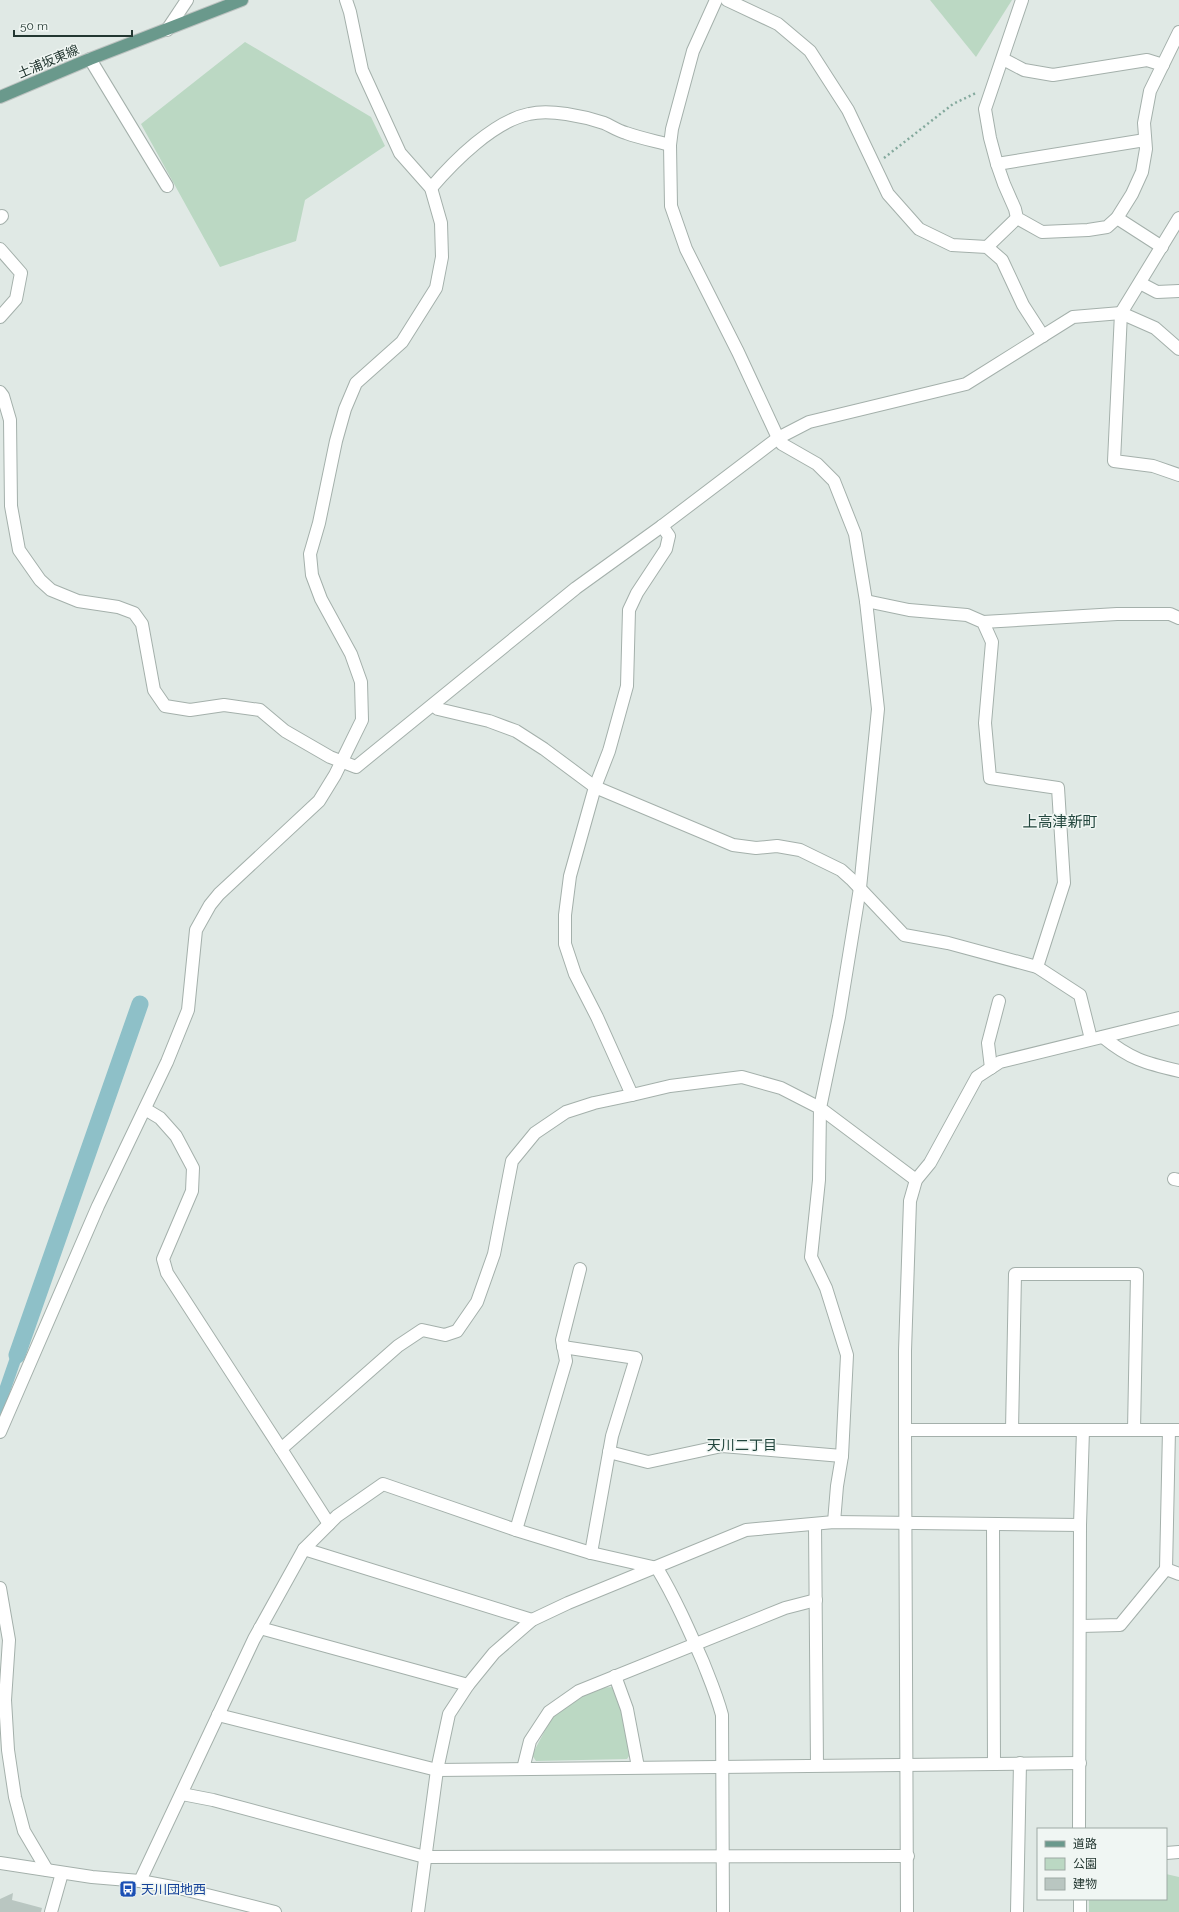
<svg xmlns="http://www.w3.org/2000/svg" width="1179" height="1912" font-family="Raleway,'Noto Sans JP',sans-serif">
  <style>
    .green { fill: #bbd8c3 }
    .water { fill: #8ec0c8 }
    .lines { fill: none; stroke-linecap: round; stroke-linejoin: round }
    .canal { stroke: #8ec0c8; stroke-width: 17 }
    .building { fill: #b9c6c1 }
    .minor-casing { stroke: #a4b0ab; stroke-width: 14 }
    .major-casing { stroke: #bdc3c1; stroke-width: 14 }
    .path { stroke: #84a99d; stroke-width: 2.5; stroke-dasharray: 2 3; stroke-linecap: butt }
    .minor { stroke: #fff; stroke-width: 12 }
    .major { stroke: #6a998c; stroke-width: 12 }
    .labels { text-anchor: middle; stroke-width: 3; stroke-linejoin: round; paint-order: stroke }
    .street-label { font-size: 13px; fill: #233731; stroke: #f0f6f3 }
    .transit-label { font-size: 13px; fill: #164399; stroke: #f0f6f3; text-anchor: start }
    .neighbourhood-label { font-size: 14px; fill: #22463d; stroke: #f0f6f3 }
    .quarter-label { font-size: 15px; fill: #22463d; stroke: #f0f6f3 }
  </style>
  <rect width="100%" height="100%" fill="#e0e9e5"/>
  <g class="green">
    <polygon points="930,0 1012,0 976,57"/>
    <polygon points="245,42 371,117 385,146 305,200 296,241 220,267 141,124"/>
    <polygon points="613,1687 623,1713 631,1753 627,1759 536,1761 532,1755 552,1717 572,1701 595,1688"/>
    <polygon points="1166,1874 1179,1877 1179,1912 1089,1912 1089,1899 1166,1899"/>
  </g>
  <polygon class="water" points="19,1331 30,1335 0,1421 0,1386"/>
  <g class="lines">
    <polyline class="canal" points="17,1355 140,1004"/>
  </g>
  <polygon class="building" points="13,1893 12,1900 42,1908 41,1912 0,1912 0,1899"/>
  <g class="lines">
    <g class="minor-casing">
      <g id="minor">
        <polyline points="716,0 693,51 672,129 670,145 671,206 686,249 738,352 778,438 782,444 817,464 834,481 855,534 866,601 878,709 860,888 839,1017 820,1108 916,1180"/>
        <polyline points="727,0 778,24 810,51 848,110 888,194 919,229 952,245 987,247 1002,260 1023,305 1043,336"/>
        <polyline points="1022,0 985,109 990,138 997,164 1004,184 1015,209 1017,218 1042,232 1088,230 1107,227 1117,218 1132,194 1142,172 1146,149 1144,123 1150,91 1179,32"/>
        <polyline points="167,30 187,0"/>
        <polyline points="90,59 167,186"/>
        <polyline points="1003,59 1024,70 1053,75 1147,60 1163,65"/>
        <polyline points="997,164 1145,140"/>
        <path d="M431,188c23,-27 63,-67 98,-74 21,-5 54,2 75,9 7,3 14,8 22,10 14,5 29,8 44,12"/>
        <polyline points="0,218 2,216"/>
        <polyline points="1117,218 1162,247"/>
        <polyline points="1179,218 1121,313 1114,461 1153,466 1179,475"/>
        <polyline points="987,247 1017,218"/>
        <polyline points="0,249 21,273 16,299 0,317"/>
        <polyline points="1140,283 1157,292 1179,291"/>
        <polyline points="0,392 3,396 10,420 11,506 19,550 40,580 51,590 78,601 118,607 134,613 142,624 154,690 165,706 190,710 224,705 260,710 285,731 330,757 356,767 576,588 662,526 778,438 809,422 966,384 1073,317 1121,313 1155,328 1179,349"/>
        <polyline points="662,526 669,536 666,549 637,593 629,610 627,686 609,751 595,787 570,876 565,915 565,944 575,974 597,1017 632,1095 670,1086 742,1077 781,1088 820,1108 819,1180 811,1257 826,1288 847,1355 842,1456 837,1486 834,1522"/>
        <polyline points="866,601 909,610 967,615 983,622 992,642 985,723 990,778 1058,788 1064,883 1037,967"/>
        <polyline points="983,622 1117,614 1170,614 1179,618"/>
        <polyline points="433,705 438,709 489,721 516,731 544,749 595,787 733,845 756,848 777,846 800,850 841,870 851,879 904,935 948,943 1037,967 1080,995 1091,1039"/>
        <path d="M1103,1037c27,22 42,26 76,34"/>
        <polyline points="991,1068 988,1043 999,1001"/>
        <polyline points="145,1109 160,1118 176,1136 193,1168 192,1191 163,1259 167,1273 281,1449"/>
        <polyline points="1174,1179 1179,1180"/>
        <polyline points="563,1347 636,1358 612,1436 591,1553"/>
        <polyline points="905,1430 1179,1430"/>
        <polyline points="1012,1430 1015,1274 1137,1274 1134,1430"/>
        <polyline points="0,1432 98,1206 167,1062 188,1010 196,930 210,905 219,894 319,801 335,775 362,720 361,682 351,654 321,599 312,575 310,554 319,523 336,441 345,409 356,383 402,342 436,288 442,257 441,223 431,188 400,153 362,70 350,12 346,0"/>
        <polyline points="609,1452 648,1462 722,1446 842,1456"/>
        <polyline points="329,1524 281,1449 398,1346 422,1330 445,1335 457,1331 477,1302 494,1254 512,1161 535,1133 566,1112 594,1103 632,1095"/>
        <polyline points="815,1524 817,1765"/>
        <polyline points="993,1525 994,1764"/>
        <polyline points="1080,1525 1083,1430"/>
        <polyline points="516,1530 566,1361 562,1340 580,1269"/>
        <polyline points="304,1549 532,1620"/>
        <polyline points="1166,1569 1179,1574"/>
        <polyline points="0,1588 9,1640 5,1700 8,1750 15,1797 24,1831 47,1870"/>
        <polyline points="1081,1626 1120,1625 1166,1569 1169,1430"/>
        <polyline points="260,1628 468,1685"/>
        <polyline points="615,1676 627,1709 638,1767"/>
        <polyline points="218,1715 437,1770 1080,1763"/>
        <polyline points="523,1769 530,1741 549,1712 579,1691 785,1608 816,1600"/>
        <polyline points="182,1794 213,1800 425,1857 908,1856"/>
        <polyline points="1166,1853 1179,1852"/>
        <polyline points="0,1863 92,1877 140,1881 183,1889 275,1912"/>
        <path d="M140,1881l114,-242 50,-90 33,-33 46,-32 133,46 75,23 66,15c18,30 32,62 46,94 7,18 14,34 19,53l1,197"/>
        <polyline points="1080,1899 1080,1912"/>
        <polyline points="51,1912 62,1873"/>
        <polyline points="418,1912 437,1770 449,1714 468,1685 494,1653 532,1620 568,1603 746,1530 834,1522 1080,1525 1079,1829"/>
        <polyline points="907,1912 905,1430 905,1351 910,1201 916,1180 930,1163 977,1077 1000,1062 1179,1018"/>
        <polyline points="1017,1912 1020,1763"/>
      </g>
    </g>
    <g class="major-casing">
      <polyline id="major" points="0,97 90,59 242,0"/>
    </g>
    <polyline class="path" points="884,158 953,104 976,93"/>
    <use href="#minor" class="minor"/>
    <use href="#major" class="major"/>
  </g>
  <defs>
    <g id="bus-square" transform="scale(0.9)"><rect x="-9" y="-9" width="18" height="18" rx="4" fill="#1a4fb4" stroke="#f0f6f3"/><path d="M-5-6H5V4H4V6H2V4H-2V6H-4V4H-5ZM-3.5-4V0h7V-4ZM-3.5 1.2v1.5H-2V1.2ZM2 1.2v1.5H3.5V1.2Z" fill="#fff"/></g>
  </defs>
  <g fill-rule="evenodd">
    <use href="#bus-square" x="128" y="1889"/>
  </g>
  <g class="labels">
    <g class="street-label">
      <text transform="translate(48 61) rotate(-23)" y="5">土浦坂東線</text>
    </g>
    <g class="transit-label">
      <text x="141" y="1894">天川団地西</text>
    </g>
    <g class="neighbourhood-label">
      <text x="742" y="1450">天川二丁目</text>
    </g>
    <g class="quarter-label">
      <text x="1060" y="827">上高津新町</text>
    </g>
  </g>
  <rect x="1037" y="1828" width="130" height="72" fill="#f0f6f3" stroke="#9eaaa5"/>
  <rect x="1045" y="1841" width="20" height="6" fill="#6a998c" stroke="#9eaaa5"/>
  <text x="1073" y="1848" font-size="12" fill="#233731">道路</text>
  <rect x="1045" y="1858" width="20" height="12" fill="#bbd8c3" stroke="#9eaaa5"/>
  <text x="1073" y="1868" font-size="12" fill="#233731">公園</text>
  <rect x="1045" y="1878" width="20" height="12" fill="#b9c6c1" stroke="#9eaaa5"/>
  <text x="1073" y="1888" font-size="12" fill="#233731">建物</text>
  <path d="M14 30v6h118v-6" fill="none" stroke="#233731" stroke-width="2"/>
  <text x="20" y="30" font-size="12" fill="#233731" stroke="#f0f6f3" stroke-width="3" paint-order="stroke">50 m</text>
</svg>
